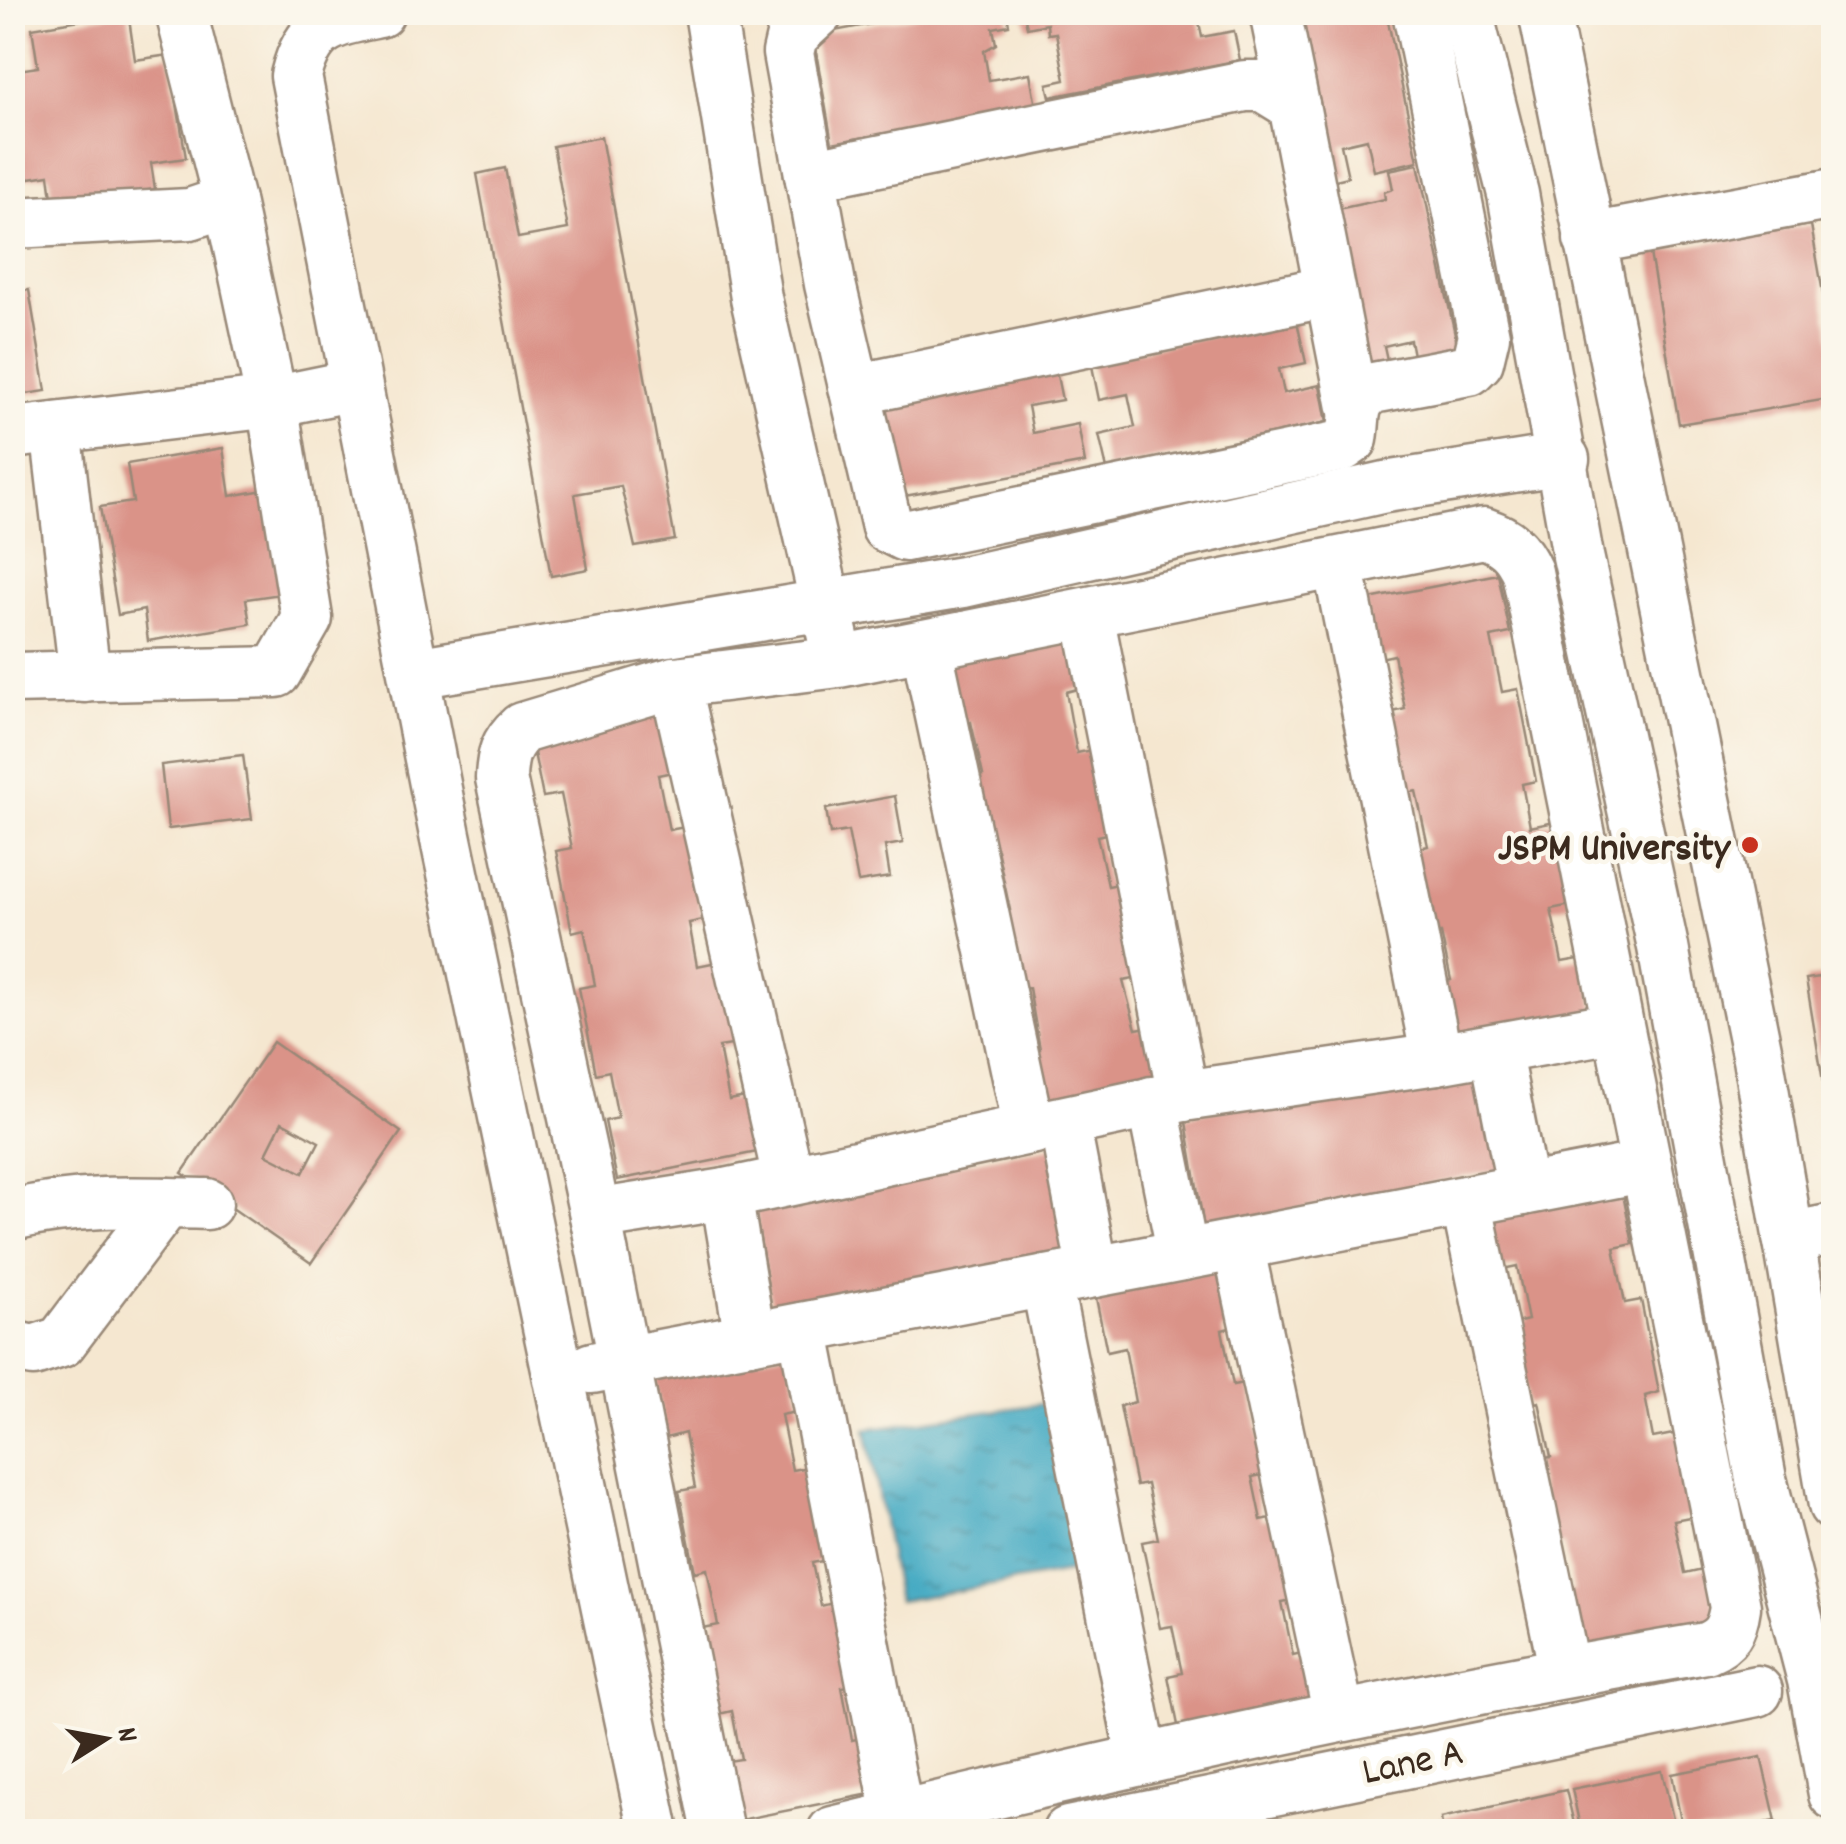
<svg xmlns="http://www.w3.org/2000/svg" width="1846" height="1844" font-family="Dekko,sans-serif">
  <style>
    .water { fill: url(#water-ripples); stroke: #406a70; stroke-width: 2.5 }
    .building { fill: #da9388; fill-rule: evenodd }
    .lines { fill: none; stroke-linecap: round; stroke-linejoin: round }
    .minor-casing { stroke: #988877; stroke-width: 55 }
    .minor { stroke: #fff; stroke-width: 50 }
    .poi-dot { fill: #c8321e; stroke: #fbf7ec; stroke-width: 4 }
    .labels { text-anchor: middle; stroke-width: 9; stroke-linejoin: round; paint-order: stroke }
    .poi-label { font-size: 40px; font-weight: bold; fill: #3b2a1e; stroke: #fbf7ec; text-anchor: end }
    .street-label { font-size: 40px; fill: #3b2a1e; stroke: #fbf7ec }
  </style>
  <defs>
    <pattern id="water-ripples" width="26" height="14" patternUnits="userSpaceOnUse" patternTransform="scale(2.5)"><rect width="26" height="14" fill="#44aac3"/><path d="M2 4q2-2 4 0t4 0M15 11q2-2 4 0t4 0" fill="none" stroke="#3a8b9e"/></pattern>
  </defs>
  <rect width="100%" height="100%" fill="#fbf7ec"/>
  <filter id="ink" filterUnits="userSpaceOnUse"><feTurbulence type="fractalNoise" baseFrequency=".01" numOctaves="2"/><feDisplacementMap in="SourceGraphic" scale="20" xChannelSelector="R" yChannelSelector="G"/><feConvolveMatrix kernelMatrix="1 2 1 2 8 2 1 2 1" color-interpolation-filters="sRGB"/></filter>
  <filter id="wash" filterUnits="userSpaceOnUse"><feTurbulence type="fractalNoise" baseFrequency=".0048" numOctaves="4" result="noise"/><feDisplacementMap in="SourceGraphic" scale="40" xChannelSelector="R" yChannelSelector="G"/><feGaussianBlur stdDeviation="2.25" result="paint"/><feColorMatrix in="noise" values="0 0 0 0 0 0 0 0 0 0 0 0 0 0 0 0 0 1.4 0 .05"/><feComposite in="paint" operator="in"/></filter>
  <g filter="url(#wash)">
    <rect width="100%" height="100%" fill="#f5e7d0"/>
    <polygon class="water" points="1070,1400 1103,1566 898,1601 866,1429"/>
    <g id="blocks">
      <g class="building">
        <polygon points="128,12 135,60 169,55 186,158 151,163 155,189 53,205 49,175 23,179 12,116 12,71 38,67 32,28"/>
        <polygon points="935,12 1007,12 1009,25 993,28 996,44 984,51 989,80 1030,73 1036,107 832,143 813,35"/>
        <polygon points="1024,12 1197,12 1202,37 1234,31 1240,60 1050,97 1047,84 1065,80 1056,33 1048,34 1047,24 1027,28"/>
        <polygon points="1282,12 1386,12 1418,161 1374,171 1367,139 1341,145 1348,177 1319,184"/>
        <polygon points="601,137 675,540 635,547 621,486 575,494 588,569 551,576 477,174 505,168 518,238 568,229 553,146"/>
        <polygon points="1418,164 1461,362 1416,371 1410,340 1384,346 1391,378 1362,385 1338,209 1385,199 1384,192 1393,189 1389,170"/>
        <polygon points="1811,225 1834,356 1834,398 1679,424 1650,253"/>
        <polygon points="29,290 46,391 12,396 12,293"/>
        <polygon points="1296,317 1306,363 1279,369 1284,393 1320,385 1327,422 1107,469 1099,435 1135,427 1128,394 1099,400 1091,361"/>
        <polygon points="1054,361 1062,400 1028,406 1033,433 1078,424 1085,463 899,497 861,397"/>
        <polygon points="223,448 230,496 264,490 281,594 246,599 250,624 148,641 144,610 118,615 100,507 133,502 127,464"/>
        <polygon points="1498,574 1510,633 1491,637 1502,692 1518,689 1536,781 1522,784 1530,827 1555,822 1571,905 1551,909 1562,962 1584,958 1595,1013 1450,1042 1438,983 1451,980 1441,933 1429,935 1412,850 1428,846 1416,791 1405,794 1389,713 1405,709 1394,655 1376,659 1364,600"/>
        <polygon points="1073,639 1085,687 1066,692 1077,753 1101,748 1118,831 1097,836 1108,886 1129,882 1144,977 1123,981 1136,1029 1160,1025 1169,1084 1032,1103 1023,1053 1040,1049 1029,988 1007,992 991,920 1010,910 997,849 979,854 965,780 983,775 971,722 952,727 940,663"/>
        <polygon points="665,712 677,771 658,775 669,830 685,827 703,920 689,923 697,966 722,961 738,1044 719,1047 729,1100 752,1096 762,1151 617,1180 605,1121 618,1118 609,1071 596,1074 579,988 595,985 584,929 572,932 556,851 572,848 561,794 543,797 531,738"/>
        <polygon points="243,755 252,819 168,829 161,765"/>
        <polygon points="895,796 903,843 885,846 890,877 858,882 848,831 830,834 826,809"/>
        <polygon points="1834,975 1834,1130 1831,1130 1806,979"/>
        <path d="M273,1042l128,90 -90,131 -129,-90zM282,1122l37,20 -16,31 -37,-19z"/>
        <polygon points="1485,1059 1505,1169 1204,1228 1185,1116"/>
        <polygon points="1054,1146 1074,1257 773,1316 754,1204"/>
        <polygon points="1621,1185 1633,1244 1614,1248 1625,1303 1641,1300 1659,1392 1645,1396 1653,1438 1678,1433 1695,1516 1674,1520 1685,1573 1707,1568 1718,1624 1573,1653 1561,1594 1574,1591 1564,1544 1552,1546 1535,1460 1551,1457 1539,1402 1528,1404 1512,1324 1528,1320 1517,1266 1498,1270 1487,1211"/>
        <polygon points="1229,1266 1241,1325 1222,1330 1233,1385 1249,1382 1267,1474 1252,1477 1261,1520 1285,1515 1302,1598 1282,1602 1293,1655 1315,1650 1326,1705 1180,1735 1168,1676 1182,1673 1172,1626 1160,1628 1142,1542 1158,1539 1147,1484 1136,1486 1120,1406 1135,1402 1125,1348 1107,1352 1095,1293"/>
        <polygon points="788,1352 801,1411 781,1415 792,1470 808,1467 827,1560 812,1563 821,1606 845,1600 862,1684 842,1687 852,1740 875,1735 885,1791 740,1820 728,1761 741,1759 732,1711 719,1714 702,1628 718,1625 707,1569 695,1572 679,1491 695,1488 685,1433 666,1438 654,1378"/>
        <polygon points="1761,1757 1776,1821 1716,1832 1683,1832 1672,1774"/>
        <polygon points="1662,1771 1676,1832 1581,1832 1572,1789"/>
        <polygon points="1566,1790 1576,1832 1443,1832 1441,1818"/>
      </g>
    </g>
  </g>
  <g filter="url(#ink)">
    <use href="#blocks" fill-opacity="0" stroke="#988877" stroke-width="2.5"/>
    <g class="lines">
      <g class="minor-casing">
        <g id="minor">
          <path d="M379,12c-48,10 -70,12 -83,64l149,759 209,997"/>
          <polyline points="710,12 756,298 833,637"/>
          <path d="M818,12l-26,24 -4,17 42,231 57,243 18,9 437,-90 10,-7c4,-23 -2,-37 21,-51l96,-18 9,-9 6,-25 -66,-324"/>
          <polyline points="1275,12 1294,105"/>
          <polyline points="1467,12 1513,194 1578,556 1663,947 1761,1479 1813,1680 1834,1794"/>
          <polyline points="1544,12 1758,1059 1834,1505"/>
          <polyline points="810,175 1245,86 1263,86 1294,105 1353,407"/>
          <polyline points="12,223 190,214 229,201"/>
          <polyline points="1589,239 1834,194"/>
          <polyline points="855,390 1330,291"/>
          <polyline points="56,428 85,677"/>
          <polyline points="12,433 272,402 355,385"/>
          <polyline points="1338,564 1437,1059"/>
          <polyline points="1088,614 1183,1096 1437,1059 1615,1027"/>
          <polyline points="926,645 1029,1129"/>
          <polyline points="415,673 963,582 1385,487 1564,459"/>
          <polyline points="12,678 276,672 307,618 272,402 229,201 181,12"/>
          <polyline points="675,682 788,1177"/>
          <polyline points="1495,1049 1523,1190"/>
          <polyline points="1152,1102 1183,1255"/>
          <polyline points="1064,1122 1093,1272"/>
          <polyline points="726,1194 750,1338"/>
          <polyline points="1466,1201 1565,1672"/>
          <path d="M12,1215c67,-16 127,-13 195,-11"/>
          <polyline points="595,1215 726,1194 1183,1096"/>
          <polyline points="1788,1238 1834,1229"/>
          <polyline points="1238,1245 1339,1716"/>
          <polyline points="1046,1281 1142,1757"/>
          <polyline points="803,1328 898,1816"/>
          <polyline points="12,1346 33,1351 61,1342 166,1203"/>
          <polyline points="592,1368 1643,1167"/>
          <path d="M718,1832l-123,-617 -94,-437c1,-22 4,-35 21,-50l153,-46 164,-20 645,-129c23,8 33,17 43,39l208,1035c-3,22 -9,33 -29,41 -294,49 -584,114 -873,184"/>
          <polyline points="1068,1832 1757,1691"/>
        </g>
      </g>
      <use href="#minor" class="minor"/>
    </g>
  </g>
  <circle class="poi-dot" cx="1750" cy="845" r="10"/>
  <g class="labels">
    <g class="poi-label">
      <text x="1730" y="859">JSPM University</text>
    </g>
    <g class="street-label">
      <text transform="translate(1412 1759) rotate(-12)" y="14">Lane A</text>
    </g>
  </g>
  <rect width="1846" height="1844" fill="none" stroke="#fbf7ec" stroke-width="50"/>
  <g transform="translate(105 1739) rotate(79)" stroke="#fbf7ec" stroke-width="8" paint-order="stroke">
  <path d="M0-8L18 38L0 25L-18 38Z" fill="#3b2a1e"/>
  <text y="-15" font-size="28" font-weight="bold" text-anchor="middle" fill="#3b2a1e">N</text>
  </g>
</svg>
